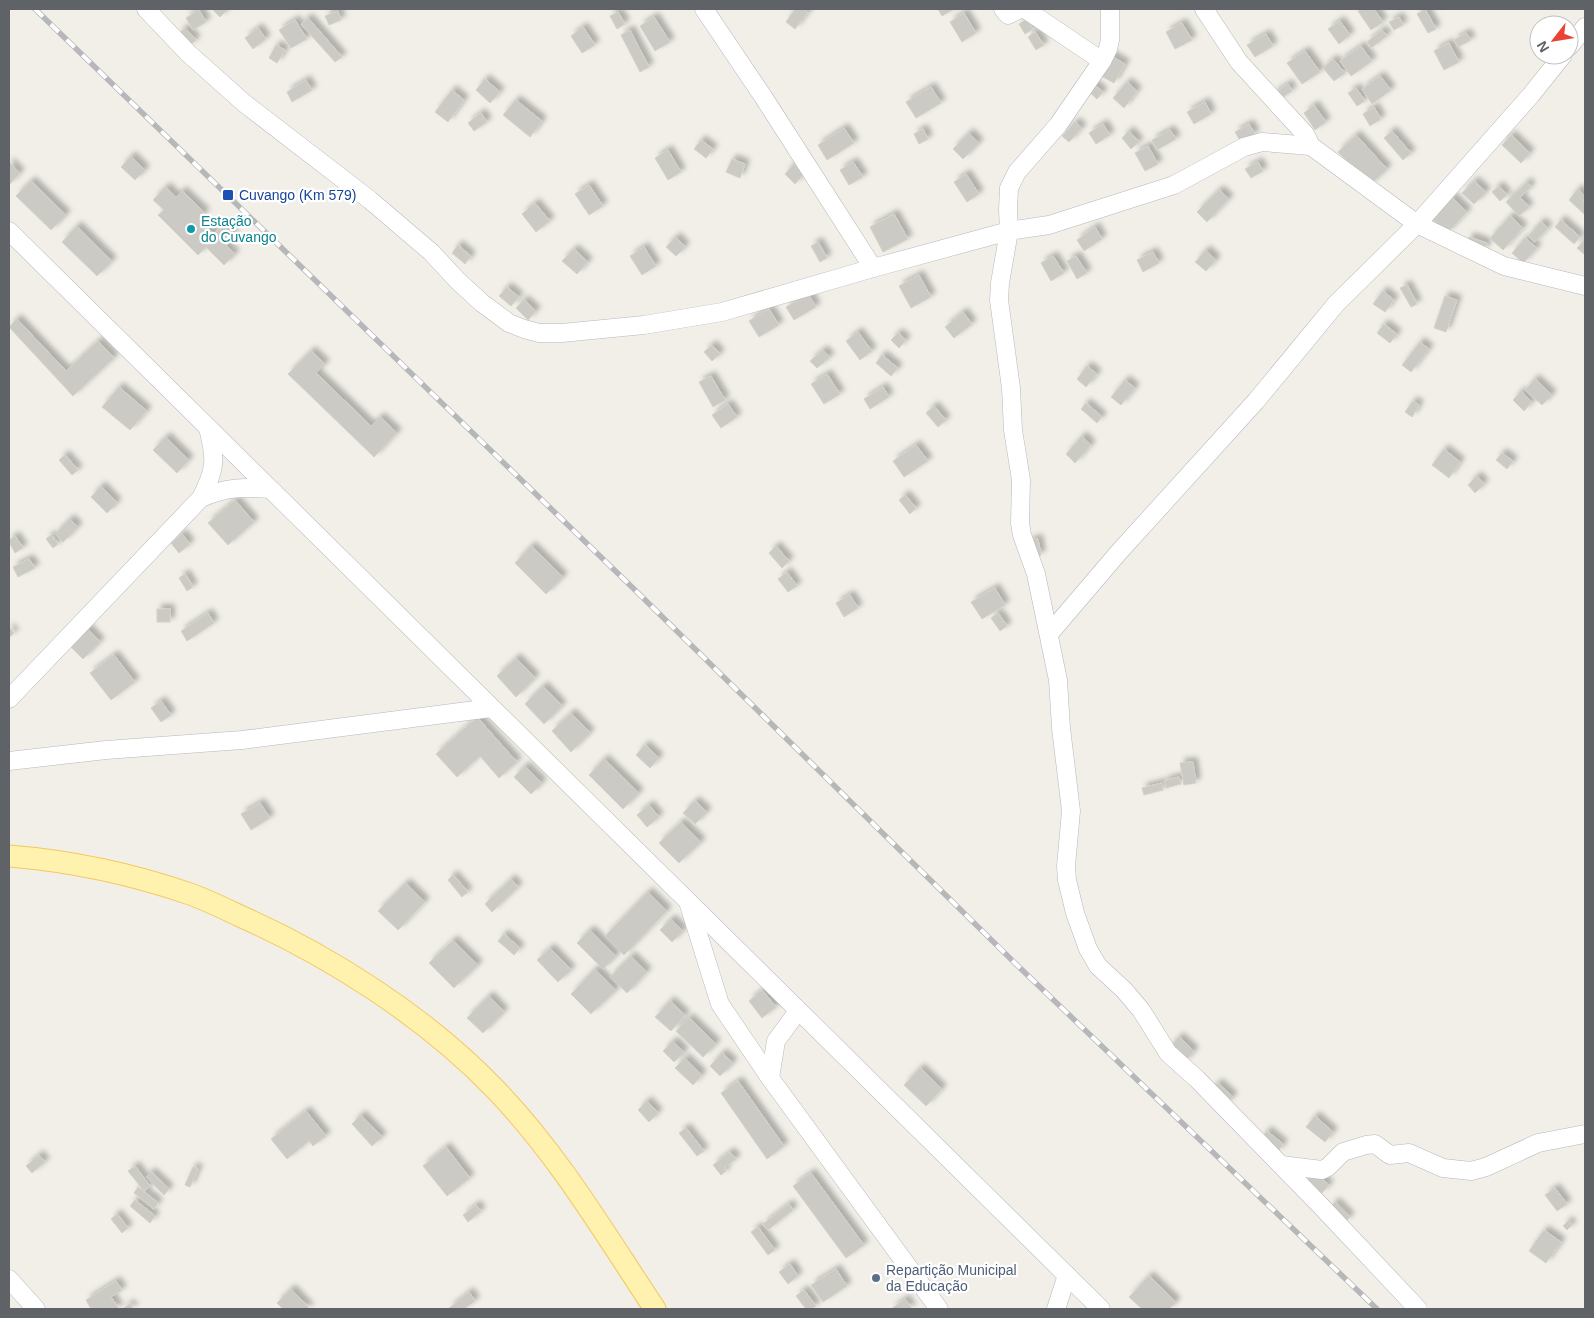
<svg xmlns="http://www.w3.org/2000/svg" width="1594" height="1318" font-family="Arial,sans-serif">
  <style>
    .building { fill: #cccac5; stroke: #d6d1c6; filter: url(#shadow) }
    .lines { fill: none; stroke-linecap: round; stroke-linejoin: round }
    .minor-casing { stroke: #b5b8bc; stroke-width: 19 }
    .major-casing { stroke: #f2c960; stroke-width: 23 }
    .minor { stroke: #fff; stroke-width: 18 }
    .major { stroke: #fff2af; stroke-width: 21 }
    .rail-casing { stroke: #b6b7b8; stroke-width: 5.5 }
    .rail { stroke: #fff; stroke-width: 4; stroke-dasharray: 11; stroke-linecap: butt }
    .transit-dot { fill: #1a4fb4; stroke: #fff; stroke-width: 2 }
    .culture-dot { fill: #0f9aa8; stroke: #fff; stroke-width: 2 }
    .service-dot { fill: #5c6f8a; stroke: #fff; stroke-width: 2 }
    .labels { text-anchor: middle; stroke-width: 4.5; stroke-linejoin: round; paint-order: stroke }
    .transit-label { font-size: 14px; fill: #164399; stroke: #fff; text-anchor: start }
    .culture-label { font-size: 14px; fill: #0d838f; stroke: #fff; text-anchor: start }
    .service-label { font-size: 14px; fill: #4e5e75; stroke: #fff; text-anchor: start }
  </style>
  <defs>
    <filter id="shadow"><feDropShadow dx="4.5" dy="-4.5" stdDeviation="2.5" flood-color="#0004"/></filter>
  </defs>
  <rect width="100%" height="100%" fill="#f1efe8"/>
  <g class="building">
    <polygon points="212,9 228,9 220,17"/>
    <polygon points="795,9 804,9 808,12 795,29 786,22"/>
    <polygon points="938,9 954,9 942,16"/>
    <polygon points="1362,9 1374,9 1383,22 1371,30 1358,11"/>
    <polygon points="1425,9 1436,29 1428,33 1417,14"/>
    <polygon points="199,10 206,22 193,30 186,18"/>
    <polygon points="338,11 341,20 329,25 325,16"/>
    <polygon points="618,12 625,24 617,29 610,16"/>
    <polygon points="964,13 976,33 962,42 950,22"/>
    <polygon points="654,17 670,42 655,51 640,26"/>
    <polygon points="1399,17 1403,25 1394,30 1389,22"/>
    <polygon points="308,18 342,57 335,62 301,24"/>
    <polygon points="1027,19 1033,29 1025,34 1019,24"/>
    <polygon points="295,20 307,39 291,48 279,30"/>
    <polygon points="1340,21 1350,35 1339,44 1328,29"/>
    <polygon points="1182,23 1192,40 1175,49 1166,32"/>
    <polygon points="583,27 595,45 582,53 571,36"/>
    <polygon points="185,28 196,40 189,46 178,34"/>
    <polygon points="258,28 266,39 253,49 245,38"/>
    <polygon points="630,30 649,67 640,72 621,35"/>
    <polygon points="1382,30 1387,36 1371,48 1367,42"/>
    <polygon points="1035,32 1044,45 1036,50 1028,37"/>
    <polygon points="1466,33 1471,40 1458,47 1454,40"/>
    <polygon points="1266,34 1273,46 1255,57 1247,45"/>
    <polygon points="1449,43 1459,62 1444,70 1434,51"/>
    <polygon points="276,45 285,50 277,63 269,58"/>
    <polygon points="1361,46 1372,61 1351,76 1340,61"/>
    <polygon points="1305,51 1320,72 1302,84 1287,63"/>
    <polygon points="1110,55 1125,64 1114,83 1099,75"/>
    <polygon points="1333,59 1345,73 1334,81 1323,68"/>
    <polygon points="1380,76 1391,90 1372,104 1362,89"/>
    <polygon points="485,79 500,92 490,103 476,90"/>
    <polygon points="306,80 312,90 292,102 287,92"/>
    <polygon points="1127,82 1137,91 1124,108 1113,98"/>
    <polygon points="1093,84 1103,92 1097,99 1087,90"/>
    <polygon points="1288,84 1292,91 1277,101 1273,94"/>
    <polygon points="931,87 941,103 916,118 906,102"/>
    <polygon points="1356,88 1365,101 1357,106 1348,93"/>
    <polygon points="452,90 464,100 448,122 435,112"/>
    <polygon points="516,100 542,121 530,137 503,115"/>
    <polygon points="1205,102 1211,114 1194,124 1187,112"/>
    <polygon points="1314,105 1326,122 1315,130 1304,113"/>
    <polygon points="1374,107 1381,119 1370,126 1363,114"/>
    <polygon points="481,113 487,122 474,131 468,123"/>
    <polygon points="1075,122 1082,128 1069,142 1062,136"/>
    <polygon points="1103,124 1110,135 1096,144 1089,133"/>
    <polygon points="1249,124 1255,134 1241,142 1235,132"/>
    <polygon points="844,128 854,143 827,160 818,145"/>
    <polygon points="923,129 928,139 919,144 914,134"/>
    <polygon points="1170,130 1176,139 1157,150 1152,140"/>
    <polygon points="1129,131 1139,142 1131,149 1122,138"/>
    <polygon points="1392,131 1411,153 1403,160 1384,138"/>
    <polygon points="969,133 979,143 963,159 953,149"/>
    <polygon points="1356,135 1387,169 1370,185 1338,152"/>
    <polygon points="1511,135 1530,153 1521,163 1502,145"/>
    <polygon points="701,140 713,149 706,158 694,149"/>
    <polygon points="1148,146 1158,164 1145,171 1135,153"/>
    <polygon points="668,150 681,172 668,180 655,158"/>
    <polygon points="131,156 145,170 135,180 121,167"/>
    <polygon points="732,159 745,164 740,178 726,172"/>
    <polygon points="9,162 20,173 9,185"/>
    <polygon points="853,162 863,177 849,185 840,170"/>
    <polygon points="1258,162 1263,171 1251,178 1245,169"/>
    <polygon points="794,164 804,174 795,184 785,174"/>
    <polygon points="966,174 979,194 967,202 954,182"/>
    <polygon points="31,181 66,215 51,230 16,196"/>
    <polygon points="1474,181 1486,192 1474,204 1462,193"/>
    <polygon points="1527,182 1531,187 1520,197 1529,207 1519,216 1506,202"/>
    <polygon points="589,185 603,206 589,215 575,194"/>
    <polygon points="1499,186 1507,195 1500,201 1492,192"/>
    <polygon points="166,187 176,197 182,191 205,213 199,219 214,234 222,225 235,237 226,246 235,254 224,265 206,247 198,255 158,215 164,210 153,200"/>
    <polygon points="1578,189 1585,196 1583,201 1585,204 1585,215 1569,200"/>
    <polygon points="1219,190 1229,199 1207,222 1197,212"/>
    <polygon points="1452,197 1467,212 1447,233 1431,218"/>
    <polygon points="535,203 550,221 536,232 522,214"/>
    <polygon points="894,214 908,239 883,252 870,227"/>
    <polygon points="1510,216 1523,228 1503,250 1490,238"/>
    <polygon points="1561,220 1580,237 1574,244 1555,227"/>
    <polygon points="1541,222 1548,228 1535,242 1528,236"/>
    <polygon points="77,226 112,261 97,276 62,242"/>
    <polygon points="1095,227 1102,239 1084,251 1077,240"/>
    <polygon points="676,237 685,247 676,256 666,247"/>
    <polygon points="1469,237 1487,243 1484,251 1467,245"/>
    <polygon points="1525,238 1537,248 1523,263 1512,253"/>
    <polygon points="1585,240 1585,255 1577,248"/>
    <polygon points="818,242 827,258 820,262 811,246"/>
    <polygon points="458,245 471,256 465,264 452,253"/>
    <polygon points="644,247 656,266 642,275 630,256"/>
    <polygon points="574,249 588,262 577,274 562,261"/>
    <polygon points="1206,250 1216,260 1206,271 1195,262"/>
    <polygon points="1153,252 1159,263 1143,272 1137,260"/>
    <polygon points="1053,256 1064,273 1051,281 1041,263"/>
    <polygon points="1076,256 1087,273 1077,279 1067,261"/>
    <polygon points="919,275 931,297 911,308 899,286"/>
    <polygon points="1407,285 1417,304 1411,307 1400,288"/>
    <polygon points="507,287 519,297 511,306 499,296"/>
    <polygon points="1383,291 1394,300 1385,312 1373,304"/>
    <polygon points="808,294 816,307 794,320 786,307"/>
    <polygon points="1445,296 1457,300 1446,332 1434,328"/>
    <polygon points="524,300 536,311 528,320 516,308"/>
    <polygon points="769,309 779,325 759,337 749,321"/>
    <polygon points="963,312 972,324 954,338 945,327"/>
    <polygon points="17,319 66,371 98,341 114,358 73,396 9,327"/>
    <polygon points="1384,324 1397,334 1390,343 1377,333"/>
    <polygon points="858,332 872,351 860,360 846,341"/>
    <polygon points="898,333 906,340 899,348 891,340"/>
    <polygon points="1420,342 1429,349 1411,372 1402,365"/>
    <polygon points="712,345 720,354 712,361 704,352"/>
    <polygon points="823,350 830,357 817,368 810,361"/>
    <polygon points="311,351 325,364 316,373 371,426 380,417 397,433 374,457 288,374"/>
    <polygon points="882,355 898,368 891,376 876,363"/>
    <polygon points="1087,366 1097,374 1086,387 1077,379"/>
    <polygon points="827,374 840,394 824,404 811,384"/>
    <polygon points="711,376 725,400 713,407 699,382"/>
    <polygon points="1535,379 1552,395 1542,405 1525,390"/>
    <polygon points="1125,380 1135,388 1121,405 1111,397"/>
    <polygon points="119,387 147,411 130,430 102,407"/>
    <polygon points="883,387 889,397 870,409 864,399"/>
    <polygon points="1521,391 1532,402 1524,411 1513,400"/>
    <polygon points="1413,401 1419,405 1412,417 1405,412"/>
    <polygon points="1086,403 1102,417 1097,423 1081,409"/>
    <polygon points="728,404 737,417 721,428 712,415"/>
    <polygon points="934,406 946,420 938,427 926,413"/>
    <polygon points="1082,436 1091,445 1075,463 1066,454"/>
    <polygon points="166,437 189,460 177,473 153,450"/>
    <polygon points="916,445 928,461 904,477 893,461"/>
    <polygon points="1444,449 1460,462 1449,478 1432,465"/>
    <polygon points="1502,453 1513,461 1507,469 1496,460"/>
    <polygon points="65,455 78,470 72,475 59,460"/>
    <polygon points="1477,476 1484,484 1475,493 1468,485"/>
    <polygon points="101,486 117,503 107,513 91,497"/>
    <polygon points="905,495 916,508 910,514 899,500"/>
    <polygon points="235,500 254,522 228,545 208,523"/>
    <polygon points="70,519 78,527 63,542 55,534"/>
    <polygon points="182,534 190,544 179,553 171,543"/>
    <polygon points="51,535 58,544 53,548 46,539"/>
    <polygon points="15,536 23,548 15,553 9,542 9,540"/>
    <polygon points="1038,539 1041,555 1032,557 1029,541"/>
    <polygon points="531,546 563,577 546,594 515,563"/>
    <polygon points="776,546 789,561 782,568 769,553"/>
    <polygon points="29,559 35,568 18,577 13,567"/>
    <polygon points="787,572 797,586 788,592 778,579"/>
    <polygon points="185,574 193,587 187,591 179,578"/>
    <polygon points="995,588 1005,605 982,619 971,602"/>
    <polygon points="850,595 858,608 844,617 836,603"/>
    <rect x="157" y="609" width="13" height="13"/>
    <polygon points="208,613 214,623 187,641 181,631"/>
    <polygon points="998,613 1007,626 1000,631 991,618"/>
    <polygon points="9,627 14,633 9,638"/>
    <polygon points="87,628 100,642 83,659 69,645"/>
    <polygon points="114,655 135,682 111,700 90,673"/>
    <polygon points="516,658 535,678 516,697 497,676"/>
    <polygon points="543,686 562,706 544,724 525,704"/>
    <polygon points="161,701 171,715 161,722 151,708"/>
    <polygon points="571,713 590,733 571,752 552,731"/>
    <polygon points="477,717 517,762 499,778 480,756 457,777 436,754"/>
    <polygon points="645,745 659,758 650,768 636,755"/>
    <polygon points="604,759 639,793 623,809 589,775"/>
    <polygon points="1193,762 1196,783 1184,785 1180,763"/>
    <polygon points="525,766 542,783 531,794 514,777"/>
    <polygon points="1179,777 1181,784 1166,788 1164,781"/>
    <polygon points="1162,783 1163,790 1144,795 1142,788"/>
    <polygon points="695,801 707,812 695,824 683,813"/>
    <polygon points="260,803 270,818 251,830 241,814"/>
    <polygon points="649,805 659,817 647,827 637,815"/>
    <polygon points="681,822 701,842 679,863 659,843"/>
    <polygon points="453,875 468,892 462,897 448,880"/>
    <polygon points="511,879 518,887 492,912 485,904"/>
    <polygon points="406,883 425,902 398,930 378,911"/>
    <polygon points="648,892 667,911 624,955 605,936"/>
    <polygon points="671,919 683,931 672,942 660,930"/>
    <polygon points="590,930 616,956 603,969 577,943"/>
    <polygon points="504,934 520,948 514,955 498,941"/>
    <polygon points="453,940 478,965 454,988 429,963"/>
    <polygon points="550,948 571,970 558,982 537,960"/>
    <polygon points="631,956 647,972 627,993 610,977"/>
    <polygon points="595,969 616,990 591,1014 571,994"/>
    <polygon points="762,990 776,1007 762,1018 749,1001"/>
    <polygon points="489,996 504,1012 483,1033 467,1018"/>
    <polygon points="670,1001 685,1015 671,1031 655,1017"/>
    <polygon points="689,1018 716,1044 703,1057 676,1031"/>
    <polygon points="1179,1037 1194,1051 1185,1062 1169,1048"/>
    <polygon points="673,1041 684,1052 674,1062 663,1051"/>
    <polygon points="722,1053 733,1063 720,1076 710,1066"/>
    <polygon points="685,1058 702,1075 693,1085 675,1068"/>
    <polygon points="920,1068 942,1089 926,1106 904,1085"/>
    <polygon points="738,1081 784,1146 767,1159 721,1093"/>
    <polygon points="1218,1083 1233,1097 1225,1105 1210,1091"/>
    <polygon points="647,1101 658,1113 649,1122 638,1110"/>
    <polygon points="306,1111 326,1136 313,1146 309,1141 287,1159 271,1139"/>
    <polygon points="361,1115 382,1137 372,1146 352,1124"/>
    <polygon points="1315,1116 1333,1132 1325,1142 1306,1127"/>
    <polygon points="686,1128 704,1151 697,1156 679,1133"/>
    <polygon points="1267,1131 1283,1144 1278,1152 1261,1138"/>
    <polygon points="446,1147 470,1178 447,1196 423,1166"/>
    <polygon points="730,1152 736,1159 724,1168 726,1171 721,1175 713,1165"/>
    <polygon points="39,1155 45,1162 32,1173 26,1166"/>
    <polygon points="135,1166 150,1186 144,1191 128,1171"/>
    <polygon points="193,1167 198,1169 190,1187 185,1185"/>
    <polygon points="151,1172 169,1189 164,1195 146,1177"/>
    <polygon points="1314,1172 1329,1185 1322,1193 1307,1180"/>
    <polygon points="811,1173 864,1245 846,1258 793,1186"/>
    <polygon points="138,1187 158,1203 154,1209 134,1193"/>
    <polygon points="1555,1188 1567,1204 1557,1211 1545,1195"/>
    <polygon points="135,1200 155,1216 150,1223 130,1206"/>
    <polygon points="1335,1202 1350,1217 1345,1222 1330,1207"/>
    <polygon points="789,1204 793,1210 768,1230 763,1224"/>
    <polygon points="476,1205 481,1211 468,1222 463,1215"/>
    <polygon points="117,1214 128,1228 122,1233 111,1219"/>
    <polygon points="1568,1221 1572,1225 1567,1230 1563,1226"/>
    <polygon points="758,1227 775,1250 768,1255 751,1232"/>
    <polygon points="1544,1230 1561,1242 1546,1263 1529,1251"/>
    <polygon points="790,1264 798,1276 788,1284 779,1272"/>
    <polygon points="836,1269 847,1286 823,1302 811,1285"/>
    <polygon points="1149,1276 1176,1302 1169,1309 1142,1309 1129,1297"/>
    <polygon points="116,1281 122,1290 111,1297 119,1309 91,1309 86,1300"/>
    <polygon points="291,1289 310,1309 283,1309 277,1303"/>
    <polygon points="804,1290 816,1306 811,1309 806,1309 796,1296"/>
    <polygon points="469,1292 475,1301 464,1309 448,1309"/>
    <polygon points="905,1299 912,1309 891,1309"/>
    <polygon points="130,1304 134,1309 122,1309"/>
  </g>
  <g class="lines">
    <g class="minor-casing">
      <g id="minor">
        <polyline points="146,9 188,53 244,103 370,200 431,252 458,281 482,303 509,323 524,329 539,333 562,333 644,325 722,312 873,268 1009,231 1049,225 1174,185 1244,147 1262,142 1311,146"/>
        <polyline points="704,9 764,98 873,268"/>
        <polyline points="1003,9 1008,15 1020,9"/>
        <polyline points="1025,9 1102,61"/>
        <polyline points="1110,9 1110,40 1108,49 1102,61 1058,125 1017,172 1009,188 1008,210 1009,231 1000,283 999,300 1011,388 1013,430 1021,480 1020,523 1022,535 1036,574 1058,680 1061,728 1071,811 1066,866 1067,880 1075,913 1088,949 1098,966 1124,990 1141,1010 1168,1053 1197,1079 1320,1205 1418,1309"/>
        <polyline points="1204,9 1239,62 1305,134 1311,146 1417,224 1504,266 1585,286"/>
        <polyline points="1569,47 1585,27"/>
        <polyline points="9,231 1101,1309"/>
        <path d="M201,498c26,-11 41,-11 69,-9"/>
        <polyline points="1049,634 1119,552 1256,401 1336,304 1417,224 1531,95 1563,55"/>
        <path d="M9,699l192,-201c15,-29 15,-39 7,-70"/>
        <polyline points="9,761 106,750 242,740 491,708"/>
        <polyline points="689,905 720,1004 770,1078 939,1309"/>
        <polyline points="770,1078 776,1041 798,1011"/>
        <polyline points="1281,1165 1322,1170 1328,1167 1343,1152 1366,1145 1375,1144 1390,1155 1409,1153 1443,1168 1471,1171 1486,1167 1538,1143 1585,1134"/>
        <polyline points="9,1279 36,1309"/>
        <polyline points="1056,1309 1067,1275"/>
      </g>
    </g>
    <g class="major-casing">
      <path id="major" d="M9,856c62,5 123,18 181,38 17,6 33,14 50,22 90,40 186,101 255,173 63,65 110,145 160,220"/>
    </g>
    <use href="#minor" class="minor"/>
    <use href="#major" class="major"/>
    <g class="rail-casing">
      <polyline id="rail" points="35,9 635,590 1019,967 1377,1309"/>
    </g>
    <use href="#rail" class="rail"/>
  </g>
  <rect class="transit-dot" x="222" y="189" width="12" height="12" rx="2.5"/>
  <circle class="culture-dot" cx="191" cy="229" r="5"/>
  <circle class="service-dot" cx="876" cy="1278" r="5"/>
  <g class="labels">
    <g class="transit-label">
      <text x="239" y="200">Cuvango (Km 579)</text>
    </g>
    <g class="culture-label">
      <text x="201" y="226">Estação<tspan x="201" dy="16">do Cuvango</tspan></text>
    </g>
    <g class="service-label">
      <text x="886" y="1275">Repartição Municipal<tspan x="886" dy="16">da Educação</tspan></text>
    </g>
  </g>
  <rect width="1594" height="1318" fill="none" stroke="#5f6368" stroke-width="20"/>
  <g transform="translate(1554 40) rotate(239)"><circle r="24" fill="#ffffff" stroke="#bfc1c3"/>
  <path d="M0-4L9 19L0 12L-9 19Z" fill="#ea4335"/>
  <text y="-8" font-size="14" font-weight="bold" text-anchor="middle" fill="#5f6368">N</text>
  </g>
</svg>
